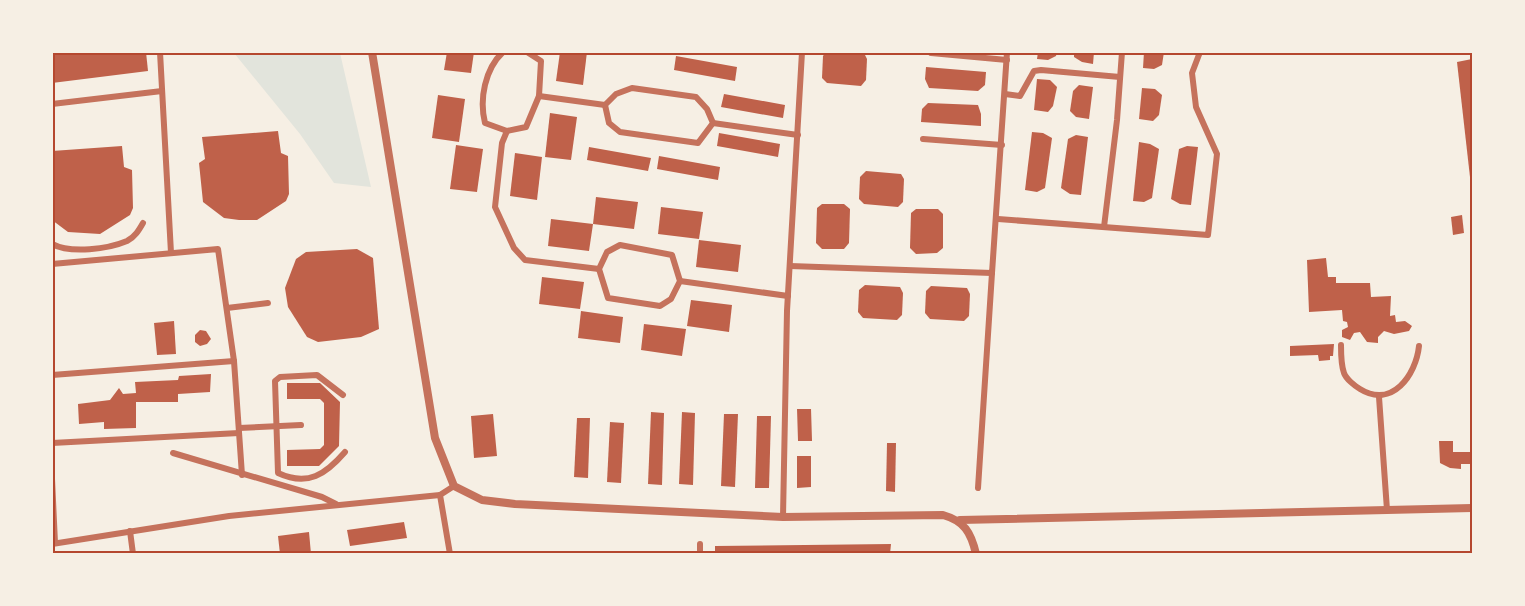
<svg xmlns="http://www.w3.org/2000/svg" width="1525" height="606" font-family="Manrope,sans-serif">
  <style>
    .green { fill: #e2e4dc }
    .building { fill: #bf614a }
    .lines { fill: none; stroke-linecap: round; stroke-linejoin: round }
    .minor { stroke: #c5725c; stroke-width: 6 }
    .tertiary { stroke: #c5725c; stroke-width: 8 }
    .neatline { fill: none; stroke: #b5482f; stroke-width: 2 }
  </style>
  <rect width="100%" height="100%" fill="#f6efe4"/>
  <polygon class="green" points="234,53 340,53 371,187 334,183 300,134"/>
  <g class="building">
    <polygon points="65,52 146,52 148,71 52,83 52,55"/>
    <polygon points="447,52 474,52 471,73 444,70"/>
    <polygon points="560,52 587,52 583,85 556,81"/>
    <polygon points="826,52 864,53 867,59 866,80 861,86 827,83 822,78 823,56"/>
    <polygon points="1038,52 1057,52 1056,56 1048,60 1037,59"/>
    <polygon points="1074,52 1094,52 1093,64 1082,62 1074,57"/>
    <polygon points="1144,52 1164,52 1162,65 1154,69 1143,68"/>
    <polygon points="676,56 737,67 735,81 674,70"/>
    <polygon points="1472,59 1472,185 1471,186 1457,62"/>
    <polygon points="926,67 986,72 985,85 978,91 929,88 925,79"/>
    <polygon points="1037,79 1050,80 1057,87 1053,106 1048,112 1034,110"/>
    <polygon points="1079,85 1093,87 1089,119 1076,117 1070,111 1073,91"/>
    <polygon points="1142,88 1155,89 1162,95 1159,115 1153,121 1139,119"/>
    <polygon points="724,94 785,105 783,118 721,107"/>
    <polygon points="438,95 465,99 459,142 432,138"/>
    <polygon points="928,103 978,105 981,114 981,126 921,122 922,109"/>
    <polygon points="550,113 577,117 571,160 545,157"/>
    <polygon points="278,131 281,153 288,156 289,194 286,201 257,220 239,220 224,218 203,202 199,163 205,159 202,137"/>
    <polygon points="1032,132 1043,133 1052,138 1045,188 1037,192 1025,190"/>
    <polygon points="719,133 780,144 778,157 717,146"/>
    <polygon points="1076,135 1088,137 1081,195 1070,194 1061,188 1068,139"/>
    <polygon points="1139,142 1150,144 1159,149 1152,198 1144,202 1133,201"/>
    <polygon points="456,145 483,149 477,192 450,189"/>
    <polygon points="122,146 124,167 132,170 133,208 130,215 100,234 68,232 52,220 52,151"/>
    <polygon points="1187,146 1198,147 1191,205 1180,204 1171,199 1179,149"/>
    <polygon points="589,147 651,158 648,171 587,160"/>
    <polygon points="515,153 542,157 537,200 510,196"/>
    <polygon points="659,156 720,167 718,180 657,169"/>
    <polygon points="866,171 901,174 904,179 903,202 898,207 864,204 859,199 860,177"/>
    <polygon points="596,197 638,202 634,229 593,224"/>
    <polygon points="822,204 844,204 850,209 849,243 844,249 822,249 816,243 817,208"/>
    <polygon points="661,207 703,212 699,239 658,234"/>
    <polygon points="916,209 938,209 943,214 943,248 937,253 916,254 910,248 911,213"/>
    <polygon points="1462,215 1464,233 1453,235 1451,217"/>
    <polygon points="551,219 593,224 589,251 548,246"/>
    <polygon points="699,240 741,245 738,272 696,267"/>
    <polygon points="357,249 373,258 379,329 361,337 318,342 307,337 288,307 285,288 296,259 306,252"/>
    <polygon points="1326,258 1328,277 1336,277 1336,283 1370,283 1371,297 1391,296 1390,316 1395,315 1396,322 1405,321 1412,326 1409,331 1394,334 1384,331 1378,337 1378,343 1367,342 1360,332 1354,333 1350,340 1342,337 1342,330 1348,327 1347,322 1343,321 1342,310 1309,312 1307,260"/>
    <polygon points="542,277 584,282 580,309 539,304"/>
    <polygon points="865,285 900,287 903,293 902,315 897,320 863,318 858,312 859,290"/>
    <polygon points="931,286 967,288 970,294 969,316 964,321 930,319 925,313 926,291"/>
    <polygon points="691,300 732,305 729,332 687,326"/>
    <polygon points="581,311 623,317 620,343 578,338"/>
    <polygon points="174,321 176,354 157,355 154,323"/>
    <polygon points="644,324 686,329 682,356 641,350"/>
    <polygon points="200,330 206,331 211,339 207,344 200,346 195,342 195,335"/>
    <polygon points="1334,344 1333,356 1330,356 1330,360 1319,361 1318,355 1290,356 1290,346"/>
    <polygon points="211,374 210,392 178,394 178,402 136,402 136,428 104,429 104,422 79,424 78,404 110,400 119,388 123,394 136,393 135,382 178,380 179,376"/>
    <polygon points="287,383 320,383 340,402 339,446 319,466 287,466 287,450 320,449 324,445 324,403 320,399 287,399"/>
    <polygon points="797,409 811,409 812,441 798,441"/>
    <polygon points="651,412 664,413 662,485 648,484"/>
    <polygon points="682,412 695,413 693,485 679,484"/>
    <polygon points="493,414 497,456 474,458 471,416"/>
    <polygon points="724,414 738,414 735,487 721,486"/>
    <polygon points="757,416 771,416 769,488 755,488"/>
    <polygon points="577,418 590,418 588,478 574,477"/>
    <polygon points="610,422 624,423 621,483 607,482"/>
    <polygon points="1439,441 1453,441 1453,452 1472,452 1472,464 1461,464 1461,469 1450,468 1440,463"/>
    <polygon points="887,443 896,443 895,492 886,491"/>
    <polygon points="797,456 811,456 811,487 797,488"/>
    <polygon points="404,522 407,538 350,546 347,530"/>
    <polygon points="309,532 311,554 280,554 278,536"/>
    <polygon points="891,544 890,554 715,554 715,546"/>
  </g>
  <g class="lines">
    <g class="minor">
      <polyline points="160,52 171,253"/>
      <path d="M503,52c-18,17 -24,47 -18,71l22,8 19,-4 13,-31 2,-35 -14,-9"/>
      <polyline points="931,53 1007,60"/>
      <polygon points="632,88 696,97 707,109 713,123 698,143 620,132 609,123 605,105 616,94"/>
      <polyline points="1005,94 1020,96 1034,71 1041,70 1120,77"/>
      <polyline points="539,96 605,105"/>
      <polyline points="52,104 162,91"/>
      <polyline points="713,123 798,135"/>
      <polyline points="507,131 502,143 495,207 514,248 525,260 599,269"/>
      <polyline points="923,139 1002,145"/>
      <polyline points="998,219 1208,235 1217,154 1196,107 1192,73 1200,52"/>
      <polyline points="1104,227 1117,120 1122,52"/>
      <path d="M52,244c19,10 56,5 75,-3 8,-4 12,-11 16,-18"/>
      <polygon points="620,245 672,255 680,281 671,299 660,306 608,298 599,269 607,252"/>
      <polyline points="52,264 218,249 234,361 242,475"/>
      <polyline points="790,266 992,273 1007,52"/>
      <polyline points="680,281 788,296"/>
      <polyline points="227,308 268,303"/>
      <path d="M1341,345c0,8 0,20 3,28 2,6 11,13 16,16 32,20 56,-14 59,-43"/>
      <polyline points="52,375 234,361"/>
      <path d="M343,395l-26,-20 -37,2 -5,4 3,92c30,14 48,1 67,-21"/>
      <polyline points="1379,397 1387,510"/>
      <polyline points="239,428 301,425"/>
      <polyline points="52,443 239,433"/>
      <polyline points="173,453 322,497 336,504"/>
      <polyline points="52,479 55,543"/>
      <polyline points="978,488 992,273"/>
      <polyline points="783,517 787,311 802,52"/>
      <polyline points="130,531 133,554"/>
      <polyline points="52,544 229,516 440,495"/>
      <polyline points="700,544 700,554"/>
      <polyline points="241,554 247,554"/>
      <polyline points="450,554 440,495 454,486"/>
    </g>
    <g class="tertiary">
      <path d="M372,52l63,386 19,48 28,14 33,4 268,13 160,-2c21,6 28,17 33,39"/>
      <polyline points="960,520 1472,508"/>
    </g>
  </g>
  <rect width="1525" height="606" fill="none" stroke="#f6efe4" stroke-width="108"/>
  <rect x="54" y="54" width="1417" height="498" class="neatline"/>
</svg>
